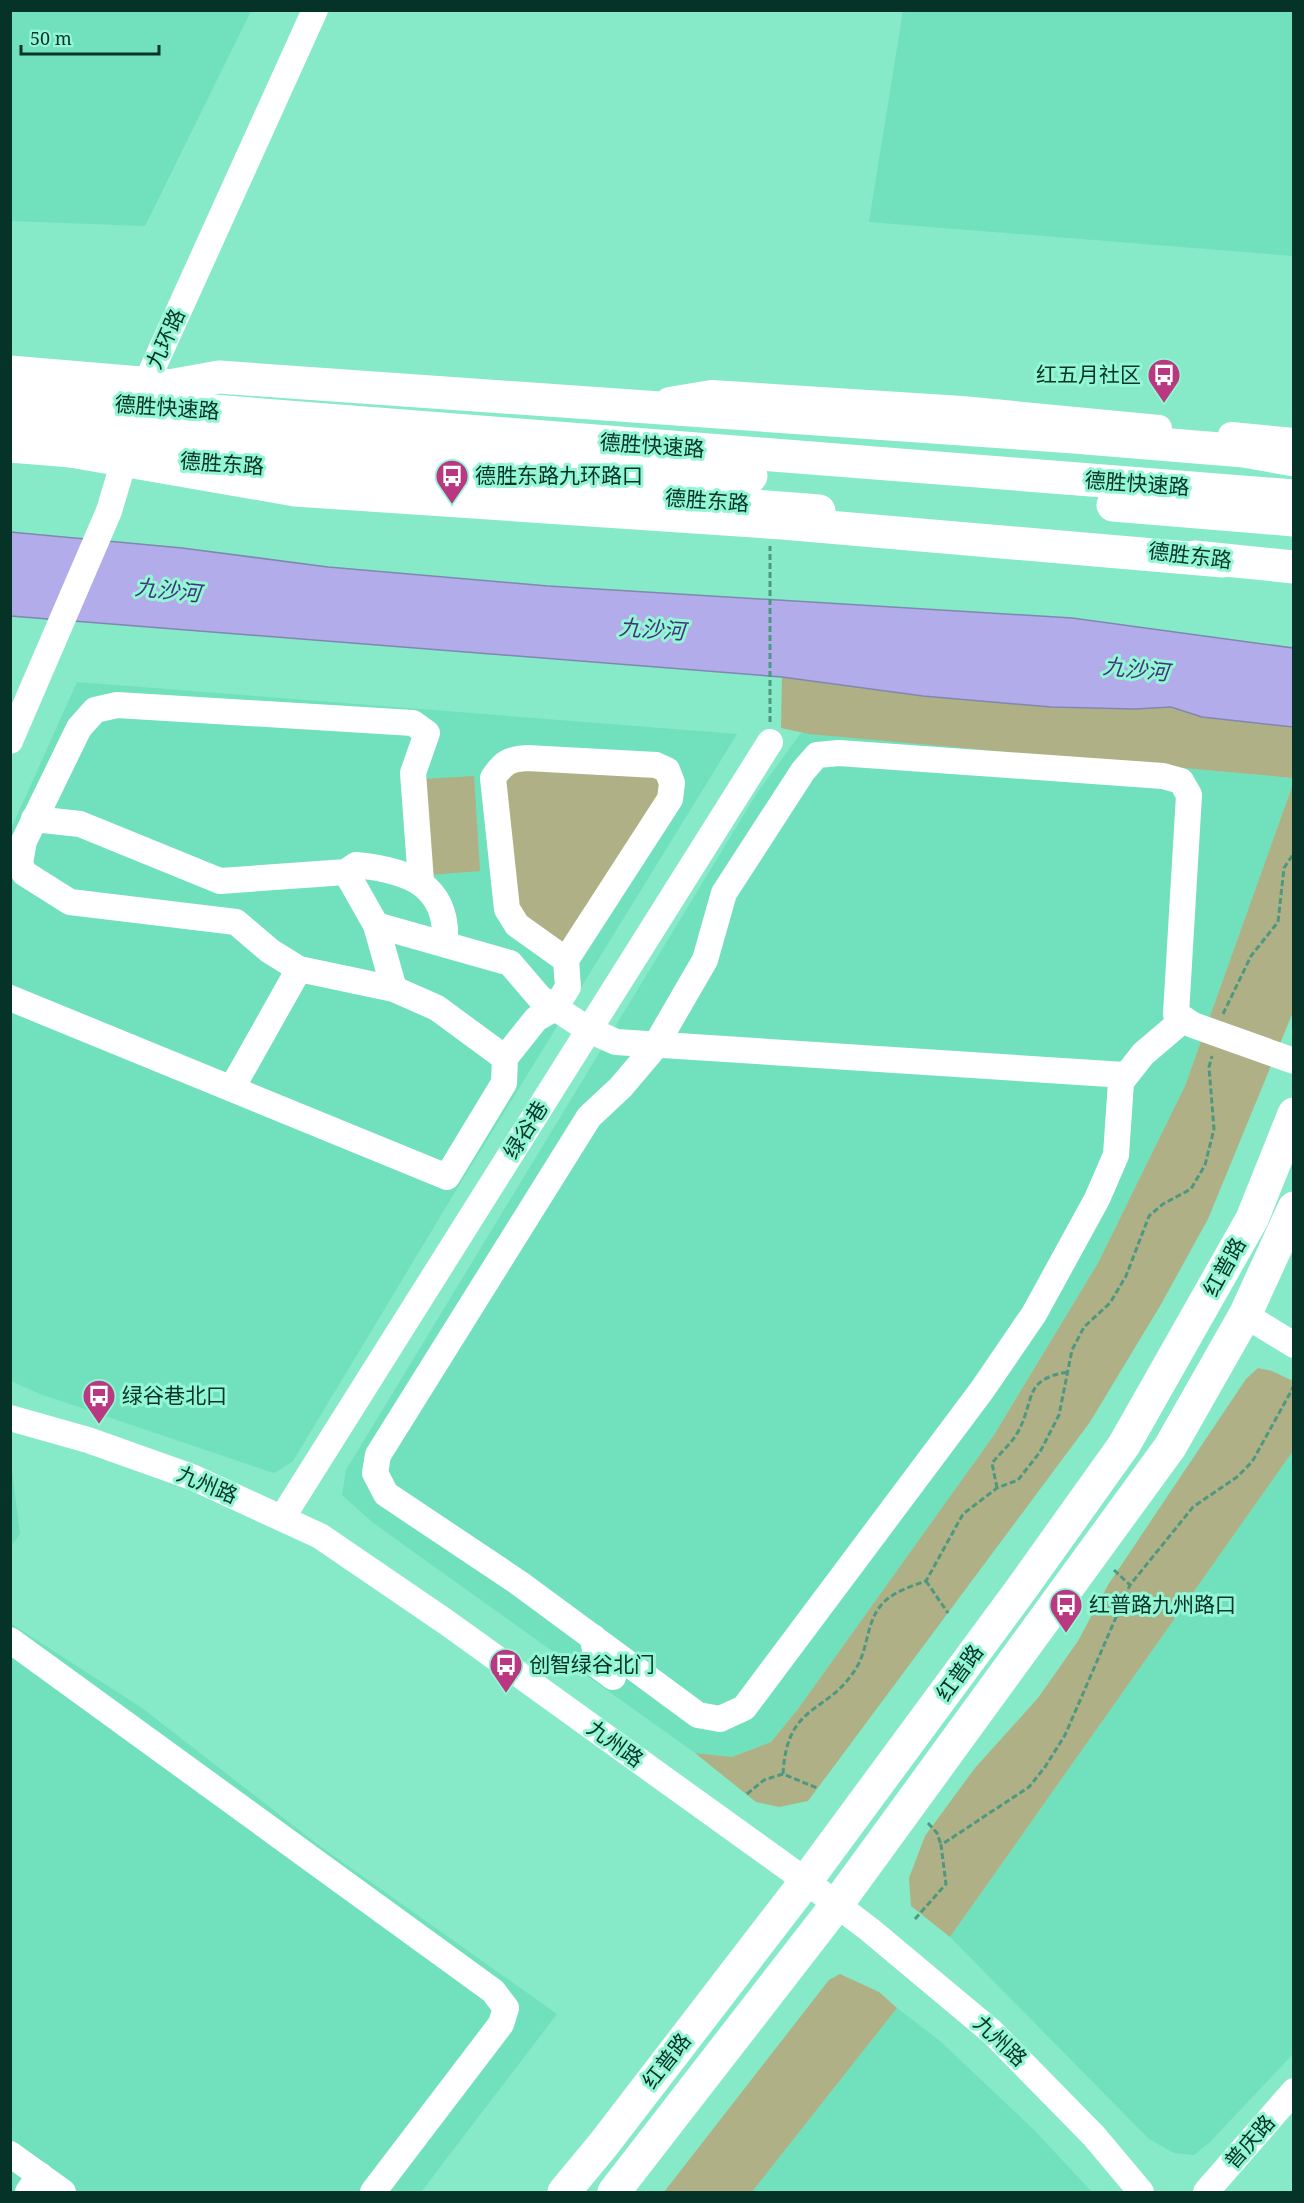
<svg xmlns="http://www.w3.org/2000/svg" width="1304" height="2203" font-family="'Noto Serif','Noto Sans SC',serif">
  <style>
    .built { fill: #71e0bc }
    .green { fill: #afb085 }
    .water { fill: #b3acea; stroke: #7f88b0; stroke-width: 1.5 }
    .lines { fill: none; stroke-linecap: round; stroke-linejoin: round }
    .path { stroke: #4d9880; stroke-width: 3; stroke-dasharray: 6 3; stroke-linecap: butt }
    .minor { stroke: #fff; stroke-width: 26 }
    .major { stroke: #fff; stroke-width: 33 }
    .highway { stroke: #fff; stroke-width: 33 }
    .labels { text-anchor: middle; stroke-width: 6; stroke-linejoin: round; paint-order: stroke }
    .street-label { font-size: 21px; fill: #063327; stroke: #93f6d4 }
    .poi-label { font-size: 21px; fill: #063327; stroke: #93f6d4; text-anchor: start }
    .water-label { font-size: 22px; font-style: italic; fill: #43337c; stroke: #93f6d4 }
  </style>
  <rect width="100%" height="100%" fill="#86e9c7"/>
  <g class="built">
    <polygon points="11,10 251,11 145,226 11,221"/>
    <polygon points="903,11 1293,11 1293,256 869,222"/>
    <polygon points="77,682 737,734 452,1197 293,1461 274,1473 40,1394 11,1381 11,829"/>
    <polygon points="801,733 1293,778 1293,784 1185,1086 1098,1263 994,1435 798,1709 771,1742 732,1757 695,1753 372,1522 342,1495 346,1470 757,793"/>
    <polygon points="1293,1451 1293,2054 1209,2143 1194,2155 1174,2153 1149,2139 950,1937"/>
    <polygon points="11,1464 20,1534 11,1546"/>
    <polygon points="10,1623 142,1708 317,1844 557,2014 421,2192 11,2192"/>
    <polygon points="897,2008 940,2041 1033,2129 1092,2192 752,2192"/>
  </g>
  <g class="green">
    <polygon points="782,677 923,696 1051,707 1135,709 1171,707 1202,717 1293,727 1293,778 809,734 781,728"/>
    <polygon points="521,766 648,773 666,785 564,943 522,914 516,899 503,782"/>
    <polygon points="474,776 480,871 429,875 423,779"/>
    <polygon points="1293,784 1293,1012 1208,1219 1160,1306 1090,1422 808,1801 779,1807 756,1802 695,1753 732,1757 771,1742 798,1709 994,1435 1098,1263 1185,1086"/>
    <polygon points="1258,1368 1272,1371 1293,1381 1293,1451 950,1937 911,1906 909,1878 925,1836 975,1768 1038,1698 1078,1641 1108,1585 1246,1379"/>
    <polygon points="840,1974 879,1992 897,2008 752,2192 664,2192 829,1980"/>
  </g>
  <polygon class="water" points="10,532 182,548 328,567 548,586 1072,618 1293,648 1293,727 1202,717 1171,707 1135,709 1051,707 923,696 782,677 11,616"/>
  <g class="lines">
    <g class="path">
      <polyline points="770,722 770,546"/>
      <polyline points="1223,1014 1251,956 1278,922 1284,868 1294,853"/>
      <path d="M997,1488l-5,-25c9,-11 21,-21 27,-33 16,-32 5,-51 49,-58"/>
      <polyline points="1114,1570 1130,1585"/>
      <polyline points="926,1581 948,1613"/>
      <path d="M783,1774c4,-74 46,-58 75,-109 11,-20 8,-46 27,-64 11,-10 27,-15 41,-20l37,-67 34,-26 21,-8 22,-28 19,-37 13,-65 12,-23 26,-24 16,-27 23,-60 14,-12 28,-15 14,-24 9,-36 -5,-62 3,-11"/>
      <polyline points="747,1794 764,1780 783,1774 817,1788"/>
      <polyline points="928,1823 937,1833 941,1845"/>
      <polyline points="915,1919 946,1884 941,1845 1029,1787 1045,1767 1065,1735 1130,1585 1193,1507 1237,1477 1252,1462 1294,1386"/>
    </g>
    <g class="minor">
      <polyline points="141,400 146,383 315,10"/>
      <polyline points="669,400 711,393 962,409 1159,428"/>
      <polyline points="1231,435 1294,441"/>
      <polyline points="10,741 109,511 129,444"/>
      <path d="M34,819l46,5 140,57 126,-9 10,-7c51,5 93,19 89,79"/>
      <polyline points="346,872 376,925 394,989"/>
      <polyline points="421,881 413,773 427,733 413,723 117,705 95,710 79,728 24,841 20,863 24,873 70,902 236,922 270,951 299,969 394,989 437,1008 505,1058"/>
      <polyline points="376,925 510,963 540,998 589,1030 616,1042 1125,1075"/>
      <path d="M10,998l437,179 57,-94 1,-25 31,-39 19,-11 13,-21 -2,-27 -49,-35 -10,-16 -14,-131c10,-15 16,-19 34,-20l129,7 11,5 5,13 -2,16 -104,161"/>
      <polyline points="1184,1019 1143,1054 1121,1082 1116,1155 1097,1199 1034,1314 982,1390 744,1708 720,1719 698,1715 519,1583 386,1494 375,1473 378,1455 589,1117 621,1087 654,1048 705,960 724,893 803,771 817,755 839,753 1163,776 1181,781 1189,795 1176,1014 1193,1025 1294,1061"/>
      <polyline points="232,1088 299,969"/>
      <polyline points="1245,1315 1294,1345"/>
      <polyline points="10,1418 88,1440 192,1477 320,1536 446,1622 806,1881 870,1930 992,2032 1094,2136 1141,2192"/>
      <polyline points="282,1518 770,742"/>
      <polyline points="593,1637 597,1665 613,1677"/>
      <polyline points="10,1640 493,1991 506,2008 501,2024 373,2192"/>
      <polyline points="10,2154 63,2192"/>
      <polyline points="28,2192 40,2175"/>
      <polyline points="1206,2192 1294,2091"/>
    </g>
    <g class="major">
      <polyline points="10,372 164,385"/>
      <polyline points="10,446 71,451"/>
      <polyline points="207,462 819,511"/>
      <polyline points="1195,557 1294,567"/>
      <polyline points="564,2192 603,2145 806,1881 1022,1588 1124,1445 1252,1219 1294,1114"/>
      <polyline points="614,2192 838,1903 1170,1447 1245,1315 1294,1208"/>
    </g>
    <g class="highway">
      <polyline points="130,393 219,377 1074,437 1244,451 1294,460"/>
      <polyline points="10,395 1294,496"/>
      <polyline points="10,425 751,476"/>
      <polyline points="42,446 295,490 782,523 1223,561"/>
      <polyline points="1113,505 1294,520"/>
    </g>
  </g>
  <defs>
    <g id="bus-pin" transform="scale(1.725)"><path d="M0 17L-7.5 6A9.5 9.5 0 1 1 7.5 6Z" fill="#b93881" stroke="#93f6d4"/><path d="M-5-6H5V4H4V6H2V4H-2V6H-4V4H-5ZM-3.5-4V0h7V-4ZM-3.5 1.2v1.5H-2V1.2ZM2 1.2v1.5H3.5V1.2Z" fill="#fff"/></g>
  </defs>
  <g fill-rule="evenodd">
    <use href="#bus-pin" x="1164" y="375"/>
    <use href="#bus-pin" x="452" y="476"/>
    <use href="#bus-pin" x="99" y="1396"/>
    <use href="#bus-pin" x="1066" y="1605"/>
    <use href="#bus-pin" x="506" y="1665"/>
  </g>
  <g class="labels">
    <g class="street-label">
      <text transform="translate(166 339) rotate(-66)" y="7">九环路</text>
      <text transform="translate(167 408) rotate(4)" y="7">德胜快速路</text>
      <text transform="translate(652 446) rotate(4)" y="7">德胜快速路</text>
      <text transform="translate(222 464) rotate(4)" y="7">德胜东路</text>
      <text transform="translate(1137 484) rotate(4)" y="7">德胜快速路</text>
      <text transform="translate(707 501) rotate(4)" y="7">德胜东路</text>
      <text transform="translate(1190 556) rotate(7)" y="7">德胜东路</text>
      <text transform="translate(526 1130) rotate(-58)" y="7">绿谷巷</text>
      <text transform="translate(1225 1267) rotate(-61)" y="7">红普路</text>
      <text transform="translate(207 1485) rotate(23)" y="7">九州路</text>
      <text transform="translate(960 1673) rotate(-54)" y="7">红普路</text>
      <text transform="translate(615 1744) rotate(36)" y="7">九州路</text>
      <text transform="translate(1000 2041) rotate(43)" y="7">九州路</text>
      <text transform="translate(667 2061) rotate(-52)" y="7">红普路</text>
      <text transform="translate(1250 2142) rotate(-49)" y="7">普庆路</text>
    </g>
    <g class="poi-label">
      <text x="1141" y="382" text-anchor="end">红五月社区</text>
      <text x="475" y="483">德胜东路九环路口</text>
      <text x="122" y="1403">绿谷巷北口</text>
      <text x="1089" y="1612">红普路九州路口</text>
      <text x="529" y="1672">创智绿谷北门</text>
    </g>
    <g class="water-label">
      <text transform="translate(168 590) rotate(6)" y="8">九沙河</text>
      <text transform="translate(652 629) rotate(4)" y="8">九沙河</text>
      <text transform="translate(1136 669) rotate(6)" y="8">九沙河</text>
    </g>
  </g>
  <rect width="1304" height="2203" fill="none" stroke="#063327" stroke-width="24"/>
  <path d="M21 45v9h138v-9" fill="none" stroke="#063327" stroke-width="3"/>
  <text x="30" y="45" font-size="18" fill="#063327" stroke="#93f6d4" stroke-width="4.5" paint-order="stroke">50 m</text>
</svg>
